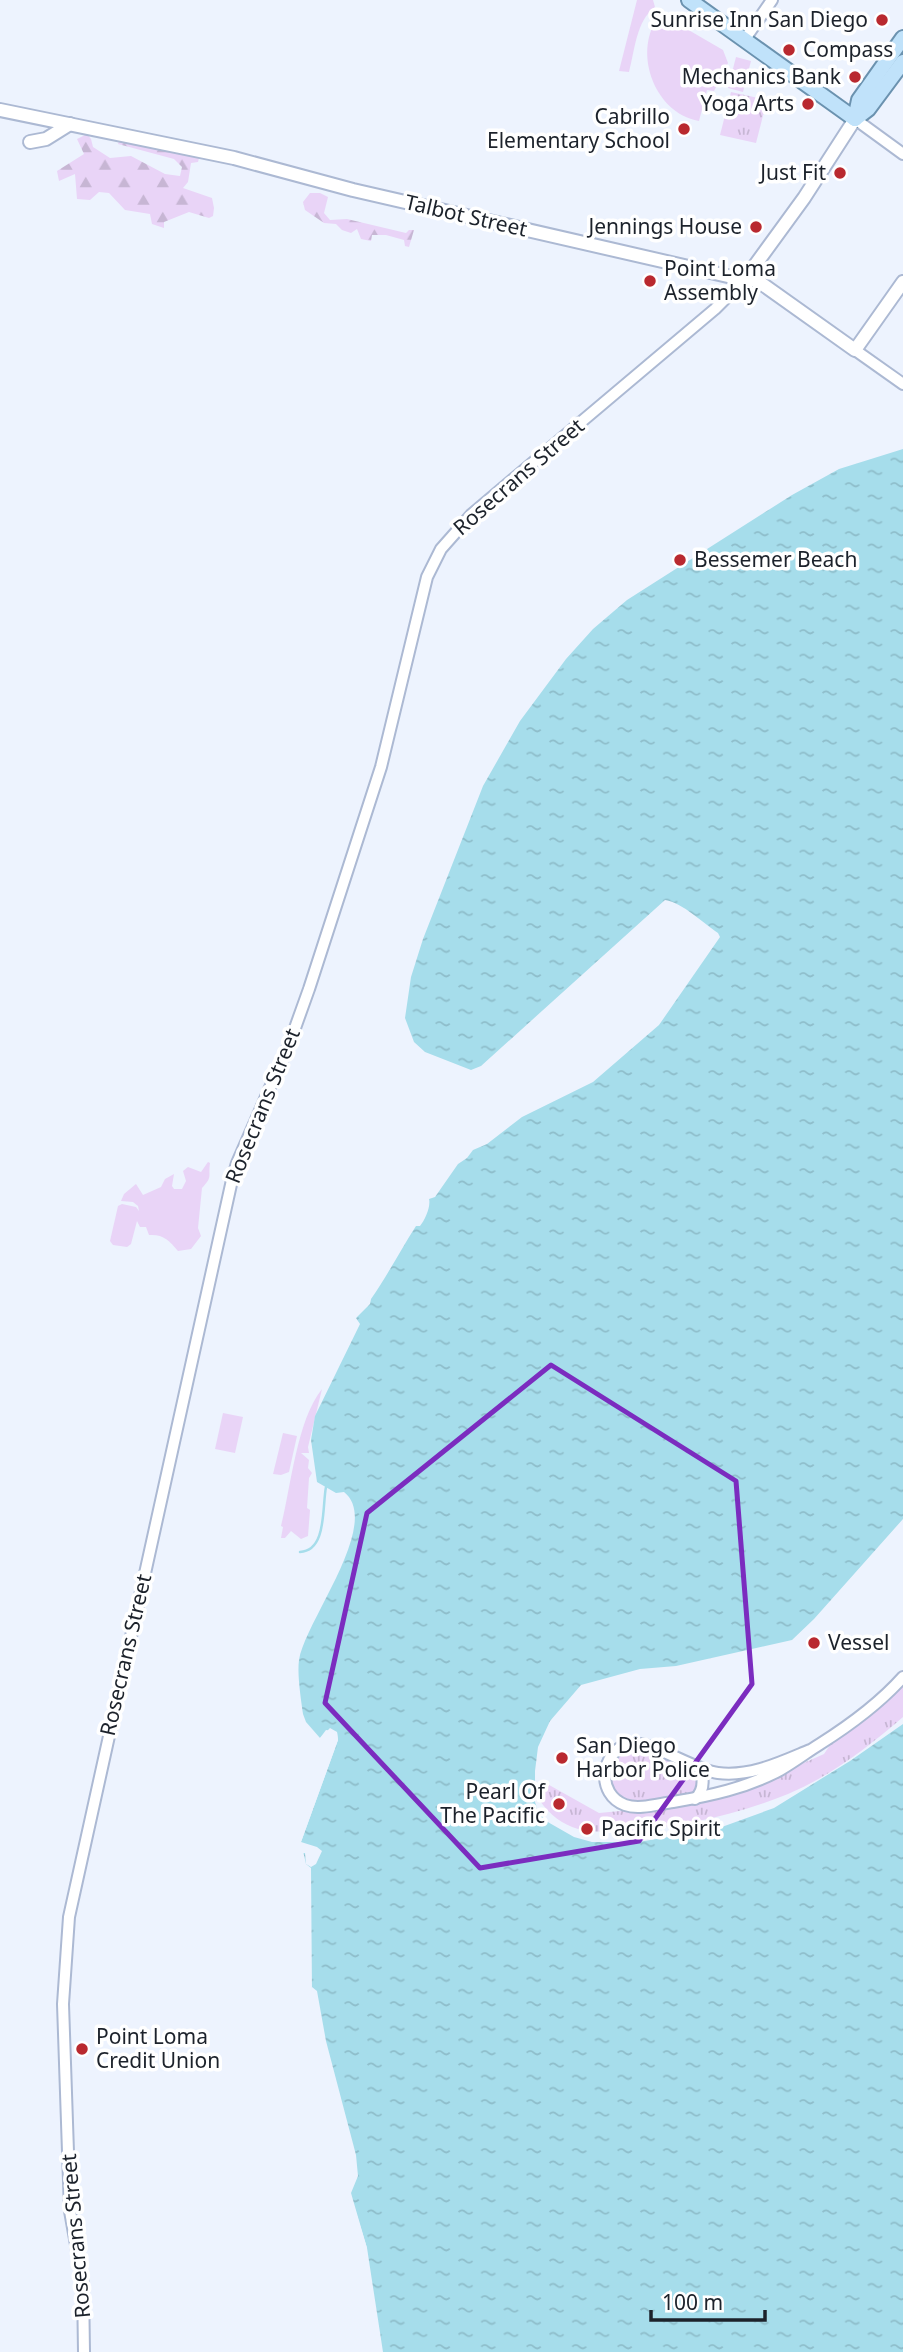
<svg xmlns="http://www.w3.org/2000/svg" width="903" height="2352" font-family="'Noto Sans',sans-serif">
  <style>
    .grass { fill: #e9d4f7 }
    .forest { fill: url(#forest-firs) }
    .park { fill: url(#park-tufts) }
    .water { fill: url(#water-ripples) }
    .pier { fill: #edf3fe }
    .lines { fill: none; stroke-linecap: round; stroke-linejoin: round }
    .stream { stroke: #a6ddeb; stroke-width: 2.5 }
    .tertiary-casing { stroke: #acb9d3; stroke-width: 14 }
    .secondary-casing { stroke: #acb9d3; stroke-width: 16 }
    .primary-casing { stroke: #6b92af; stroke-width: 18 }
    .tertiary { stroke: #fff; stroke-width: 10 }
    .secondary { stroke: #fff; stroke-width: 12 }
    .primary { stroke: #c0e2fa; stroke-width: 14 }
    .marked { fill: none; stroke: #7b2cbf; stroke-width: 5; stroke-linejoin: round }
    .poi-dot { fill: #b9292f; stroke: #fff; stroke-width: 2.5 }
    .labels { text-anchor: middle; stroke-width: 7; stroke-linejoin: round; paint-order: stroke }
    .poi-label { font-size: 21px; fill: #1c222b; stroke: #fff; text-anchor: end }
    .street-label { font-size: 21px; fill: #1c222b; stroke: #fff }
  </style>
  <defs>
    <pattern id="forest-firs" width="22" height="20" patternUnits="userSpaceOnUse" patternTransform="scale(1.75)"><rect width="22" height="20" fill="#e9d4f7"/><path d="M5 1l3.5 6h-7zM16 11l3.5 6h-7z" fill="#c7b6d4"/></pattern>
    <pattern id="park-tufts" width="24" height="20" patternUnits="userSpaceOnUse" patternTransform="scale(1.75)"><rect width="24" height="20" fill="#e9d4f7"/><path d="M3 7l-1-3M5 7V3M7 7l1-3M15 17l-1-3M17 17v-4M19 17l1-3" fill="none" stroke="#c7b6d4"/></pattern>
    <pattern id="water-ripples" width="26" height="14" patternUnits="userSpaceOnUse" patternTransform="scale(1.75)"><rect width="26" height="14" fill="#a6ddeb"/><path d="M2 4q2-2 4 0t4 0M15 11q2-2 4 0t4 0" fill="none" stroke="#8ebdca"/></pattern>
  </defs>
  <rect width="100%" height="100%" fill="#edf3fe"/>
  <g class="grass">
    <path d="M637,0h16l2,7c-19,14 -20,43 -26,65l-10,-1z"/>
    <path d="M661,14l62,36 5,13 -14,28 -7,-1 -8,31c-46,-8 -68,-73 -38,-107z"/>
    <polygon points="736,57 751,61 743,92 728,88"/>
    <path d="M208,1162l2,1c-2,15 3,13 -8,25l-4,40 3,8 -10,13 -13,2c-9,-11 -15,-17 -29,-16l-3,-8h-6l-3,-6 -6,23 -4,3 -14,-2 -3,-4 8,-35 4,-2 14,3 3,4 -1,-5 -5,-4 -12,-1 3,-7 12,-10 7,11 18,-8 4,-8 9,-5 -2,12 2,3h8l4,-8 -3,-10 5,-4 13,5z"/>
    <path d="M322,1389l-14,58 1,6h-8l8,7 -1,8 4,5 -3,5 -2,30 3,2 -2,26 -7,3 -10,-8 -6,7h-4l2,-11 -2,-1c10,-40 16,-106 41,-137z"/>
    <polygon points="223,1413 243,1417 235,1453 215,1449"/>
    <polygon points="283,1433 297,1436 289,1472 281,1475 273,1474"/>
  </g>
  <g class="forest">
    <polygon points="87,134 91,139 93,147 110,158 131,156 165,174 180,176 182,167 174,159 118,144 119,141 199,158 198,162 191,163 188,182 183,188 212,198 214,208 213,216 209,218 189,212 164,222 164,228 152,224 150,214 125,210 109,193 99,192 90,200 77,199 75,174 59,181 57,171 84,154 77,139"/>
    <polygon points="310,193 320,193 328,197 324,213 330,220 347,219 406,233 409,230 414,230 409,247 405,246 404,240 386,235 372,235 371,241 361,239 357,229 351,233 342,230 336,224 324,223 305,210 303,202"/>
  </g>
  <g class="park">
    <polygon points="731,92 767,100 756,143 720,135"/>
    <path d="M903,1683v34c-35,30 -72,59 -115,77 -54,22 -110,34 -167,37 -14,0 -29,2 -43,-2 -16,-5 -28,-14 -38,-28l2,-20 57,32 94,-9 54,-16 77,-34 8,-12 42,-32z"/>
    <path d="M642,1748c13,5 45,15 53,25 6,7 3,14 -1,21l-58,9c-14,-2 -21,-10 -27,-22l4,-22 13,-10z"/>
  </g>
  <path class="water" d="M903,449v1070l-89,100 -22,21 -116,26 -36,3 -59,16 -31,36 -12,26 -3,24v31l3,9 8,10 28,16 18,5h47l80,-14 55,-20 76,-47 53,-37v628h-533l-3,-104 -17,-55 2,-22 -40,-177 -1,-126 -5,-4 -5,-22 37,-102 -1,-8 -11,-2 -6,8 -14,-16 -3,-8c-2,-15 -6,-39 -4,-54 6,-39 84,-137 45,-168l-8,1 -19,-11 -6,-42 4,-24 45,-92 -4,-6 14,-14 1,-5c16,-23 29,-48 45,-73h4c5,-6 11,-20 9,-27l6,-2 23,-33 9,-6 6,-8 14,-6 35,-27 71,-35 66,-57 61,-88 -2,-4c-15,-10 -35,-30 -53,-33l-184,166 -10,4 -46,-18 -11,-10 -9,-24 6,-41 12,-38 60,-153 37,-65 46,-62 27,-30 34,-29 165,-105 47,-26z"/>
  <g class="pier">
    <polygon points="330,1728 337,1732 338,1740 301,1842 317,1847 322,1851 316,1864 311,1867 306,1864 305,1853 301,1853 298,1842 334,1739 334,1733 331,1732 321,1741 320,1738"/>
    <polygon points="312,1987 317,1991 326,2041 356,2155 358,2176 351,2193 367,2248 383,2352 366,2352 363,2248 347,2194 351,2173 309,2000"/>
  </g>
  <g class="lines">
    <path class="stream" d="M300,1552c27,-1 22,-45 26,-65"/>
    <g class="tertiary-casing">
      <g id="tertiary">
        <polyline points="745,39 772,0"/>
        <polyline points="855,119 903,154"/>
        <polyline points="855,350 903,384"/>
        <path d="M810,1750c-29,12 -59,27 -92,23 -25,-3 -70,-35 -90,-29 -28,9 -32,50 -3,61 14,5 33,-1 48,-3 36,-6 74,-14 107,-32 14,-8 27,-18 40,-26 30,-19 59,-40 83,-67"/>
        <path d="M695,1799c9,-8 9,-19 5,-30"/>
        <polyline points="84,2352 83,2284 70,2211 63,2004 69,1917 232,1180 237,1163 290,1042 309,989 381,767 427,577 441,549 472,514 715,309 745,279"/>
      </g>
    </g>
    <g class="secondary-casing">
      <g id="secondary">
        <polyline points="0,110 234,158 353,190 732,277 758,281 855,350 903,282"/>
        <polyline points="30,142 46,139 70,124"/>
        <polyline points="745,279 804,198 855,119"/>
      </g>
    </g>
    <g class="primary-casing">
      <g id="primary">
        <polyline points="689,0 855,119"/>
        <polyline points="855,119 859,100 903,38"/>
        <polyline points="855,119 868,109 903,62"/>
      </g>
    </g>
    <use href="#tertiary" class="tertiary"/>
    <use href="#secondary" class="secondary"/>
    <use href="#primary" class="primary"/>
  </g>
  <path class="marked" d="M551,1365l185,116 16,203 -113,157 -159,27 -155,-165 42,-190z"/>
  <g class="poi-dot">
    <circle cx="882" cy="20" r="7"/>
    <circle cx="789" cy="50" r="7"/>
    <circle cx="855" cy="77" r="7"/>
    <circle cx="808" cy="104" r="7"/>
    <circle cx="684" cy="129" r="7"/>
    <circle cx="840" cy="173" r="7"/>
    <circle cx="756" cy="227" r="7"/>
    <circle cx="650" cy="281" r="7"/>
    <circle cx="680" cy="560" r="7"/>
    <circle cx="814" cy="1643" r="7"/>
    <circle cx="562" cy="1758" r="7"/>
    <circle cx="559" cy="1804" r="7"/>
    <circle cx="587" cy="1829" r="7"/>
    <circle cx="82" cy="2049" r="7"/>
  </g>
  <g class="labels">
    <g class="poi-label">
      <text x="868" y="27">Sunrise Inn San Diego</text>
      <text x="803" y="57" text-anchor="start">Compass</text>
      <text x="841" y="84">Mechanics Bank</text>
      <text x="794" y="111">Yoga Arts</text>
      <text x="670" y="124">Cabrillo<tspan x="670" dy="24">Elementary School</tspan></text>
      <text x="826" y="180">Just Fit</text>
      <text x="742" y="234">Jennings House</text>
      <text x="664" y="276" text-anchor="start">Point Loma<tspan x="664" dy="24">Assembly</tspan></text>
      <text x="694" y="567" text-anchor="start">Bessemer Beach</text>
      <text x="828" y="1650" text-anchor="start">Vessel</text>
      <text x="576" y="1753" text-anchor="start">San Diego<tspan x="576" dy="24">Harbor Police</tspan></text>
      <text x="545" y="1799">Pearl Of<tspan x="545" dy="24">The Pacific</tspan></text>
      <text x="601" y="1836" text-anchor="start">Pacific Spirit</text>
      <text x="96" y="2044" text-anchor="start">Point Loma<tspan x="96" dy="24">Credit Union</tspan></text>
    </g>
    <g class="street-label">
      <text transform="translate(466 216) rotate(13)" y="7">Talbot Street</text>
      <text transform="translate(519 477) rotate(-41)" y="7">Rosecrans Street</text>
      <text transform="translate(263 1106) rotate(-68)" y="7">Rosecrans Street</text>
      <text transform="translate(126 1655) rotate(-77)" y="7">Rosecrans Street</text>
      <text transform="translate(76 2236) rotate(-95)" y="7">Rosecrans Street</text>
    </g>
  </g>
  <path d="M651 2310v10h114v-10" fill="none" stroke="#1c222b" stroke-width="3.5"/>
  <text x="662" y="2310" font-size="21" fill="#1c222b" stroke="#ffffff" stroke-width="5" paint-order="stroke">100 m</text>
</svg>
